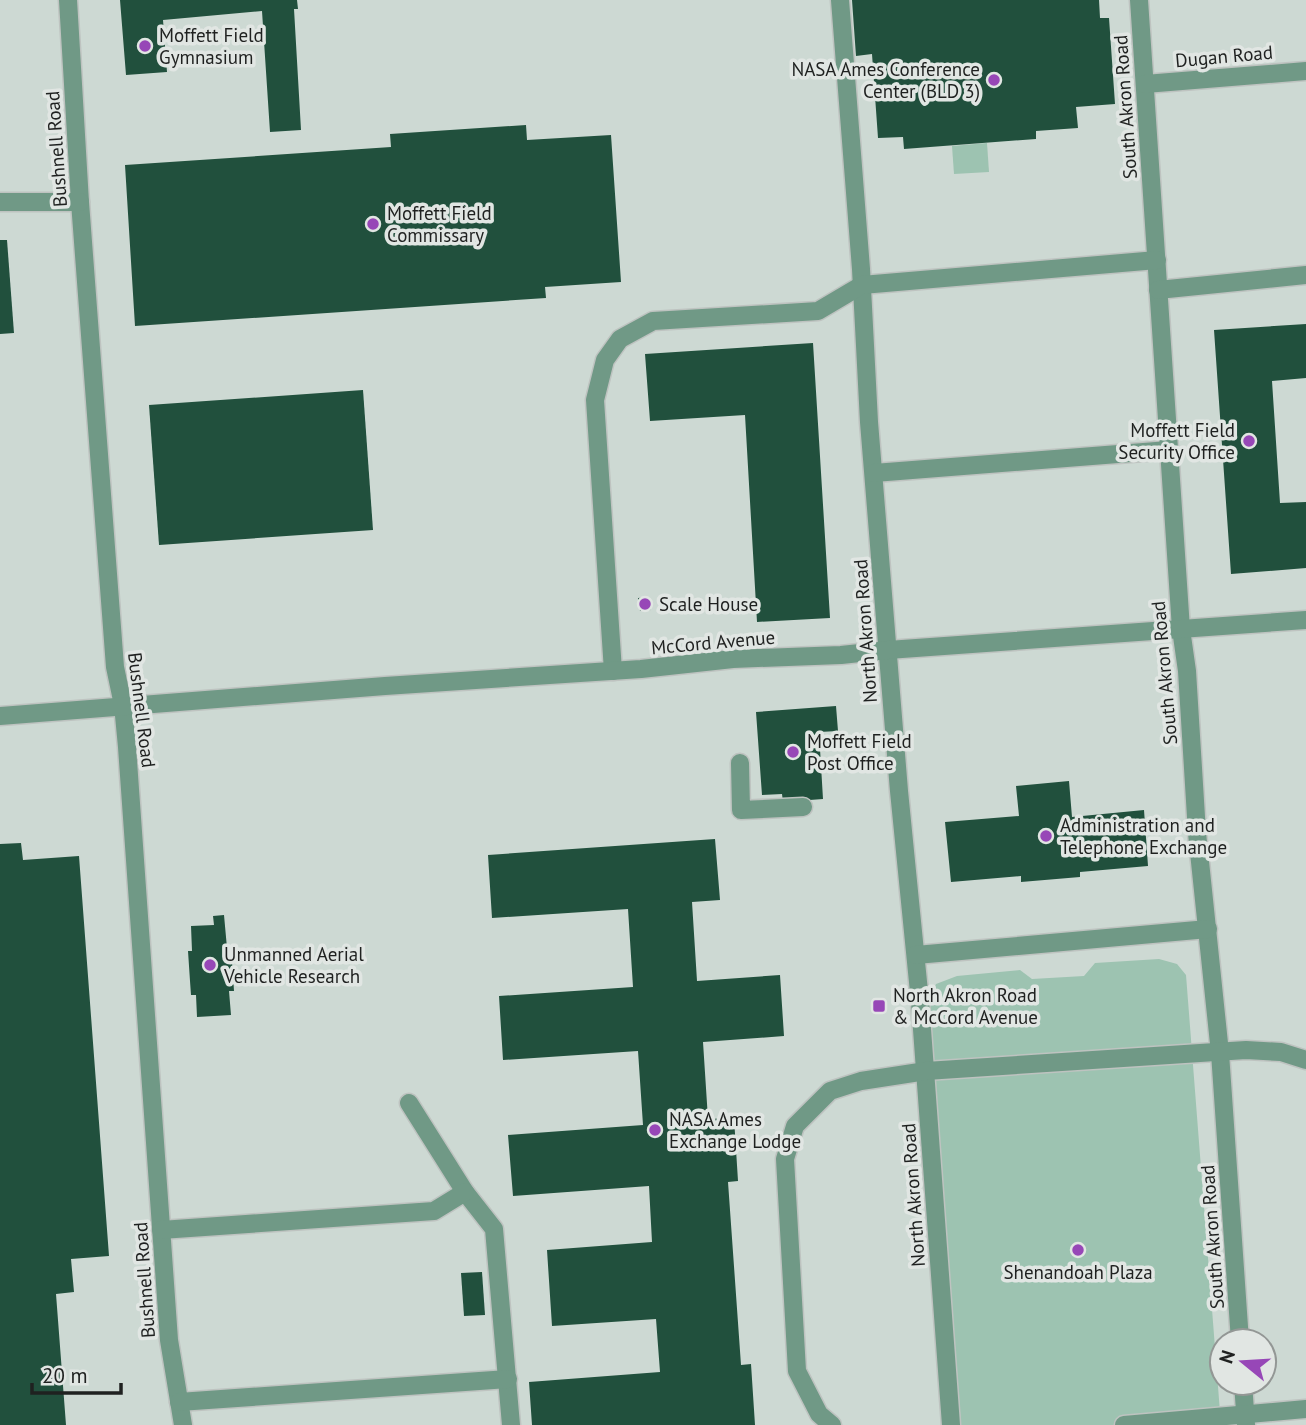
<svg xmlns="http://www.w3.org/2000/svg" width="1306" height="1425" font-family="'PT Sans',sans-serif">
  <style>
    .built { fill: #cdd9d3; fill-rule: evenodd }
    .green { fill: #9dc3b1 }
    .building { fill: #21503d }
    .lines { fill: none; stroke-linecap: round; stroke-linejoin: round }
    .minor-casing { stroke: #bec3c0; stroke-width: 21 }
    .minor { stroke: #709986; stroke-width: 18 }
    .poi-dot { fill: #9747b7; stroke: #e1e6e3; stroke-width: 2.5 }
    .labels { text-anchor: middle; stroke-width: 7; stroke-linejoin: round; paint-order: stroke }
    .poi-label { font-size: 19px; fill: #1f2120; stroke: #e1e6e3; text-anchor: start }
    .street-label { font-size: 19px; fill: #1f2120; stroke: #e1e6e3 }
  </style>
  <rect width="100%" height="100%" fill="#e1e6e3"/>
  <path class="built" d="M0,0h1306v1425h-1306zM1222,1341h42v42h-42z"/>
  <g class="green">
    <polygon points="987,143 989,172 954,174 952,146"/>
    <polygon points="1159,959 1177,964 1186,975 1221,1425 961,1425 929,999 936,984 957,976 1020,970 1032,979 1084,976 1095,963"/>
  </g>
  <g class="building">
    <polygon points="120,0 297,0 298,9 294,9 301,130 270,132 262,11 163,20 167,72 126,75"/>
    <polygon points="852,0 1099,0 1100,18 1109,18 1115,104 1076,107 1078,128 1036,131 1036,139 904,149 903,137 878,138 872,54 856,56"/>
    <polygon points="526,125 527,140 611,135 621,282 545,287 546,298 135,326 125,165 391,147 390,134"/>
    <polygon points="0,240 7,240 14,333 0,334"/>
    <polygon points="1306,324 1306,378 1272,381 1280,503 1306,502 1306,568 1231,574 1214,330"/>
    <polygon points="813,343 830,618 757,622 745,415 650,421 645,354"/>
    <polygon points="363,390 373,530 159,545 149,405"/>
    <polygon points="649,597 651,610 640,611 638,598"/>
    <polygon points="836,706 838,731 819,732 823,799 783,802 782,794 762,795 756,712"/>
    <polygon points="1069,781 1072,817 1144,810 1148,866 1080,872 1080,877 1021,882 1021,876 951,882 945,822 1019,816 1016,786"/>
    <polygon points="715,839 720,900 692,902 697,981 780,975 784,1036 703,1042 708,1119 734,1118 738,1181 728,1182 741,1365 751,1364 755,1425 532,1425 529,1382 660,1372 656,1319 552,1326 547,1250 652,1242 649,1186 513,1196 508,1135 643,1125 638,1051 503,1060 499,996 633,987 628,909 492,918 488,855"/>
    <polygon points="21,843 23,860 79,856 109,1256 71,1259 74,1292 56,1294 66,1425 0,1425 0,844"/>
    <polygon points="224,915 227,948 231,947 234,991 229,991 231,1015 197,1017 196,995 191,995 190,981 188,951 192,951 191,926 214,925 213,916"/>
    <polygon points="482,1272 485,1315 464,1316 461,1273"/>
  </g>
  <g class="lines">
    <g class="minor-casing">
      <g id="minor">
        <polyline points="68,0 80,202 115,667 123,705 127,747 169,1340 183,1425"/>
        <polyline points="840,0 861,269 869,422 899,791 920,1002 951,1425"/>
        <polyline points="1139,0 1181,629 1187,671 1197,833 1220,1053 1240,1341"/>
        <polyline points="1145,84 1306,71"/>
        <polyline points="0,202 80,202"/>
        <polyline points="1158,290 1306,275"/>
        <polyline points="874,473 1169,450"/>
        <polyline points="613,671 595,400 605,360 620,339 653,321 818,311 862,285 1157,260"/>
        <polyline points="0,716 385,686 641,669 733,659 841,655 888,650 1306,620"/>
        <polyline points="740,763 741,810 803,807"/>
        <polyline points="916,955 1208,929"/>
        <polyline points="409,1103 465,1192 494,1229 511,1425"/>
        <polyline points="161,1230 434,1211 465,1192"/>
        <polyline points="1243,1383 1246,1425"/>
        <polyline points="179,1402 508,1379"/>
        <polyline points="832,1425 819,1414 797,1371 785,1159 795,1126 830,1091 861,1081 926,1071 1246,1050 1281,1052 1306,1060"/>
        <polyline points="1124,1425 1306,1409"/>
      </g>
    </g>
    <use href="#minor" class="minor"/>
  </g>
  <g class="poi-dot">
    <circle cx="145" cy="46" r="7"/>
    <circle cx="994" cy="80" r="7"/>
    <circle cx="373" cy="224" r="7"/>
    <circle cx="1249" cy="441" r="7"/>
    <circle cx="645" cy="604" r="7"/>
    <circle cx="793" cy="752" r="7"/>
    <circle cx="1046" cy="836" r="7"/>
    <circle cx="210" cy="965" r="7"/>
    <rect x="872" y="999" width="14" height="14" rx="3.5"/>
    <circle cx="655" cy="1130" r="7"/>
    <circle cx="1078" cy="1250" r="7"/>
  </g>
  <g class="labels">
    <g class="poi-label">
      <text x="159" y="42">Moffett Field<tspan x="159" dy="22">Gymnasium</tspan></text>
      <text x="980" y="76" text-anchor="end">NASA Ames Conference<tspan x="980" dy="22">Center (BLD 3)</tspan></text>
      <text x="387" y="220">Moffett Field<tspan x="387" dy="22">Commissary</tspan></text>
      <text x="1235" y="437" text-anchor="end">Moffett Field<tspan x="1235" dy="22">Security Office</tspan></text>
      <text x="659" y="611">Scale House</text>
      <text x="807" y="748">Moffett Field<tspan x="807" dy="22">Post Office</tspan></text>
      <text x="1060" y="832">Administration and<tspan x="1060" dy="22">Telephone Exchange</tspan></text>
      <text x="224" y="961">Unmanned Aerial<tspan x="224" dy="22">Vehicle Research</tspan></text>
      <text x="893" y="1002">North Akron Road<tspan x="893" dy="22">&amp; McCord Avenue</tspan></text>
      <text x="669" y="1126">NASA Ames<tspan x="669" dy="22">Exchange Lodge</tspan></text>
      <text x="1078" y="1279" text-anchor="middle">Shenandoah Plaza</text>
    </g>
    <g class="street-label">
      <text transform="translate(1224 56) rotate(-5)" y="7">Dugan Road</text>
      <text transform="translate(1125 107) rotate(-94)" y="7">South Akron Road</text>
      <text transform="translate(56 149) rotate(-94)" y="7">Bushnell Road</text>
      <text transform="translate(865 631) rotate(-94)" y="7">North Akron Road</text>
      <text transform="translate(713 642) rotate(-5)" y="7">McCord Avenue</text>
      <text transform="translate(1164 673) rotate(-95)" y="7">South Akron Road</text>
      <text transform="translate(142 710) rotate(83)" y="7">Bushnell Road</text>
      <text transform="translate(913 1195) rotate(-94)" y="7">North Akron Road</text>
      <text transform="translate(1212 1237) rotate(-94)" y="7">South Akron Road</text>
      <text transform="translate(144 1280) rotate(-94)" y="7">Bushnell Road</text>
    </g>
  </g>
  <g transform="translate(1243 1362) rotate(288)"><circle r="33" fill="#e1e6e3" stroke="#939795" stroke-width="2"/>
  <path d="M0-5L12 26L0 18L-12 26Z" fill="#9747b7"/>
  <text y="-10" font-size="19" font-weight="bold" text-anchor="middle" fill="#1f2120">N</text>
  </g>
  <path d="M32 1383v10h89v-10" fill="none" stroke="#1f2120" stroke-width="3.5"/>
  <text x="42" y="1383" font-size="21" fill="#1f2120" stroke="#e1e6e3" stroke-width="5" paint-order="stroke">20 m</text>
</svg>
